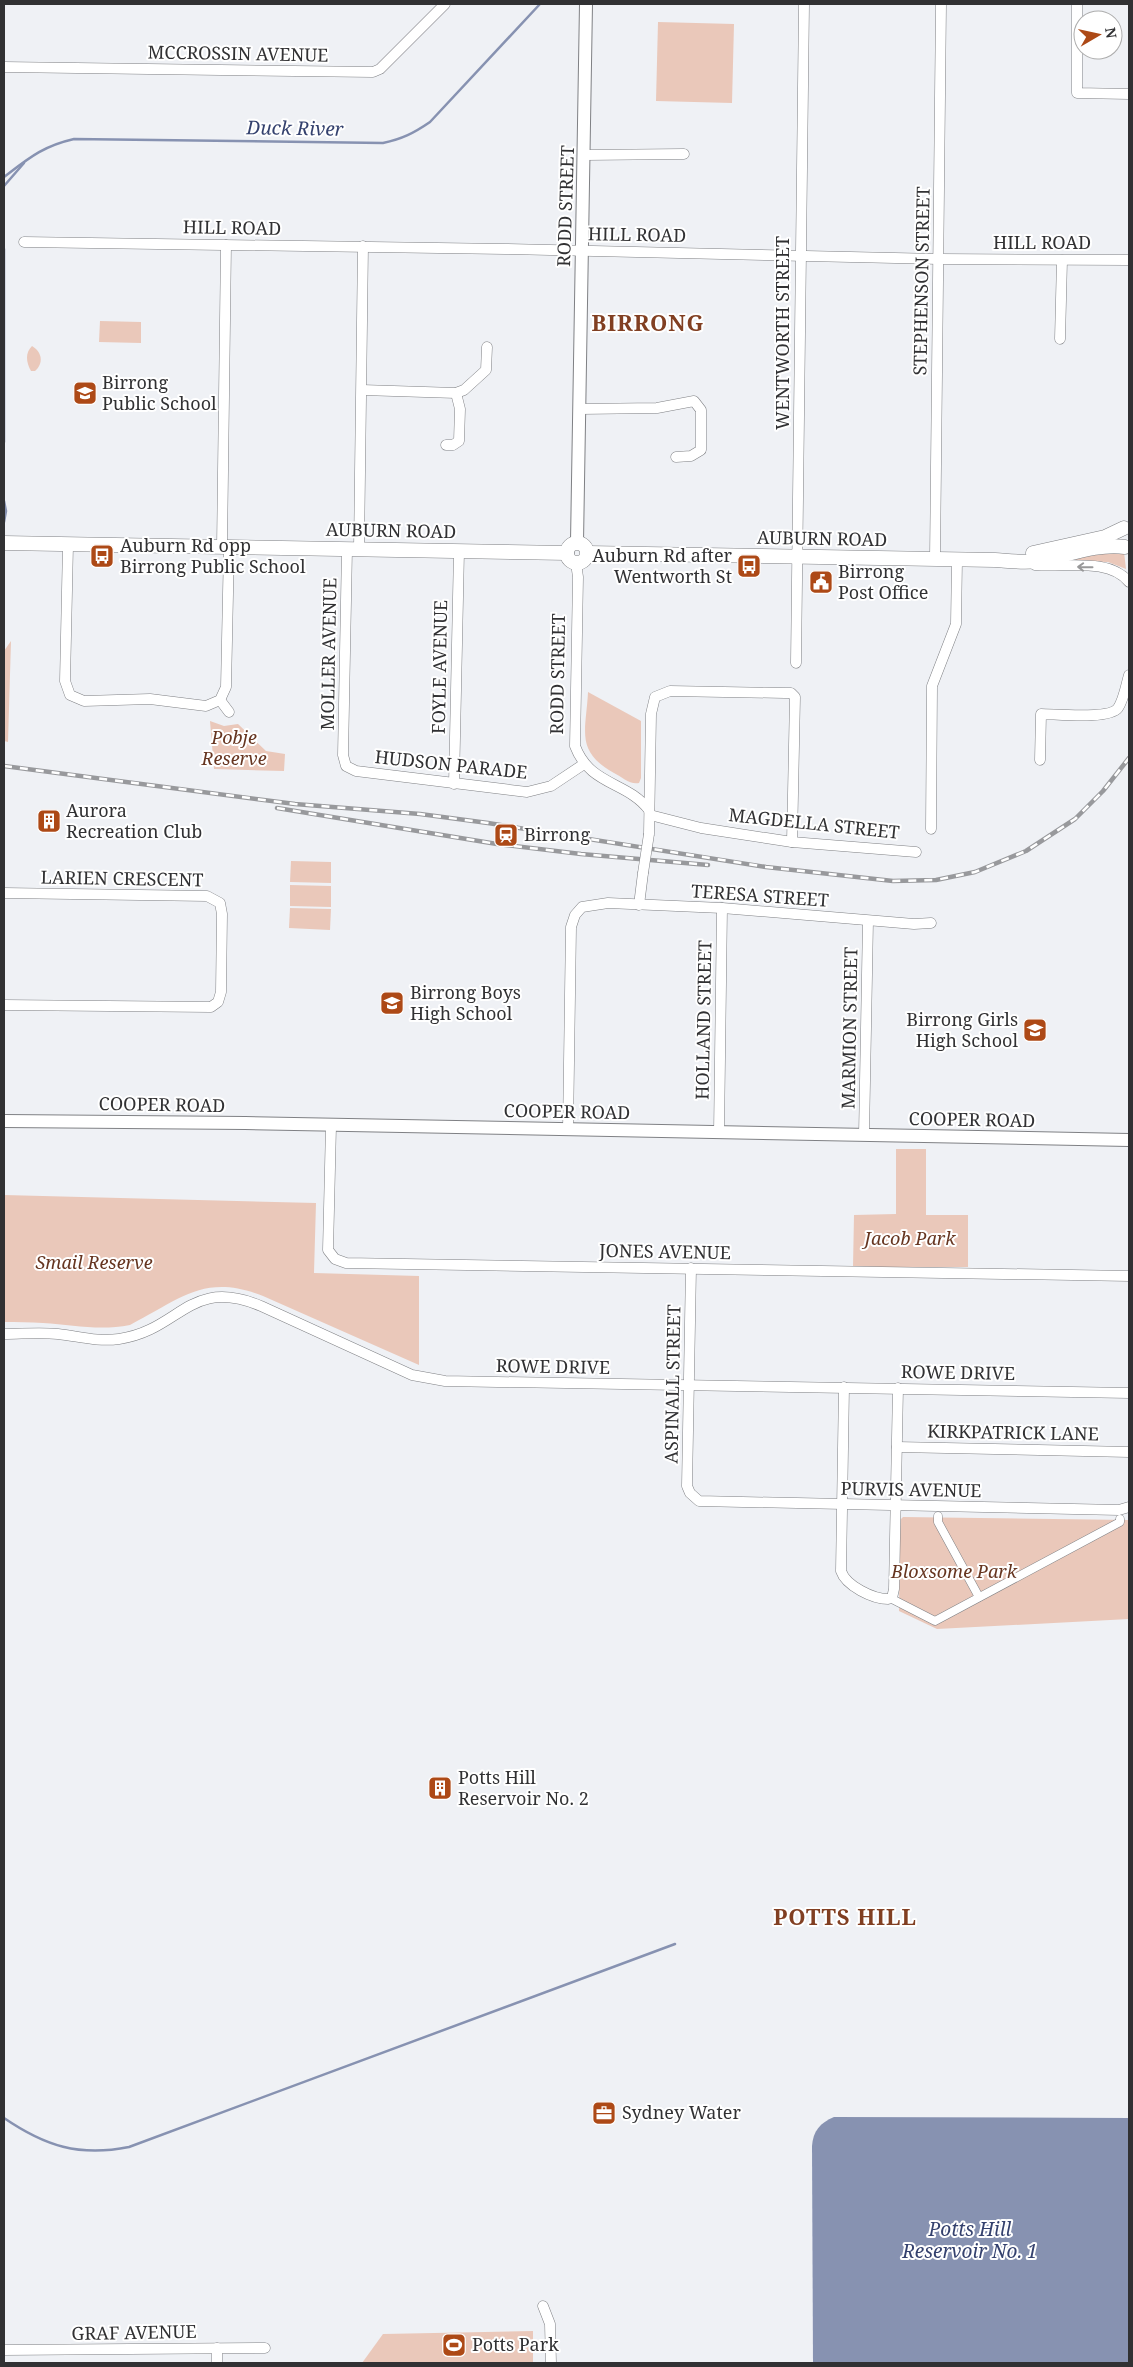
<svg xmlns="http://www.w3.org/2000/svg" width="1133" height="2367" font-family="'Noto Serif',serif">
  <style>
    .green { fill: #eac8ba }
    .water { fill: #8792b1 }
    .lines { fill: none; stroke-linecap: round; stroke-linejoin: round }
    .stream { stroke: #8792b1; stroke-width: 2.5 }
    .pedestrian-casing { stroke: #7f8084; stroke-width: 9 }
    .minor-casing { stroke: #7f8084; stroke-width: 11 }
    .tertiary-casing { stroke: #7f8084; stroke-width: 14 }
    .secondary-casing { stroke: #7f8084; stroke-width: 15 }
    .pedestrian { stroke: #fff; stroke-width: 8 }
    .minor { stroke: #fff; stroke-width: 10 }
    .tertiary { stroke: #fff; stroke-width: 12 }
    .secondary { stroke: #fff; stroke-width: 14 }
    .rail-casing { stroke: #98999c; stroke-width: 4.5 }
    .rail { stroke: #fff; stroke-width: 2.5; stroke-dasharray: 8; stroke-linecap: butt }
    .minor-bridge-casing { stroke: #7f8084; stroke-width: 11; stroke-linecap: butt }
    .minor-bridge { stroke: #fff; stroke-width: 10 }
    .oneway { stroke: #989899 }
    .labels { text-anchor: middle; stroke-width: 4; stroke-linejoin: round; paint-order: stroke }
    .street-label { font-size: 18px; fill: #313133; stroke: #fff }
    .poi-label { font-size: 18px; fill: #313133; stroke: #fff; text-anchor: start }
    .park-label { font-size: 18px; font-style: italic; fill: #663520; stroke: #fff }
    .water-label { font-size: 19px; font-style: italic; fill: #34416e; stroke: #fff }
    .district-label { font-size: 22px; font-weight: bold; letter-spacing: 1px; fill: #813f22; stroke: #fff }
  </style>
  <rect width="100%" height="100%" fill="#eff1f5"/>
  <g class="green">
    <polygon points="658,22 734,24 732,103 656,101"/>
    <polygon points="100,321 141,322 141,343 99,342"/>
    <path d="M32,346c10,6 12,17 3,25h-4c-5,-9 -6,-18 1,-25z"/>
    <polygon points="1115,549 1124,552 1126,569 1108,562 1062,561"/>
    <polygon points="11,641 8,742 4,741 4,651"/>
    <path d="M588,692l53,29v57l-2,5c-9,2 -17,-6 -25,-10 -39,-22 -28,-41 -26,-81z"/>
    <polygon points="210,721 224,726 238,724 266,751 285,754 284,771 214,769"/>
    <polygon points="291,861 331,862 331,883 290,882"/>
    <polygon points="290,885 331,886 331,907 290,906"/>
    <polygon points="290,908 331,909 330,930 289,928"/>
    <polygon points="896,1149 926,1149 926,1215 968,1215 968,1267 853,1267 854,1215 896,1214"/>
    <path d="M4,1195l312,8 -2,70 105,3v89l-156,-69c-59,-23 -82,3 -133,29 -30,6 -57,0 -87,-2 -13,-1 -26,-1 -39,-1z"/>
    <polygon points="903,1517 1129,1520 1129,1619 937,1629 899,1611 900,1520"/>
    <polygon points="533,2331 533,2363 362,2363 383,2334"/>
  </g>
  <path class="water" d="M834,2117l295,1v245h-316l-1,-217c1,-15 8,-23 22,-29z"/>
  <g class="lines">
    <g class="stream">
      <path d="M4,177c25,-19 39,-31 70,-38l309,4c19,-4 31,-10 47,-21l110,-118"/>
      <polyline points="4,186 24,163"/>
      <polyline points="4,249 4,442"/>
      <polyline points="4,501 6,511 4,522"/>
      <path d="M4,2118c41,28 75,39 125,29l546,-203"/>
    </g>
    <g class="pedestrian-casing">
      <g id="pedestrian">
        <polyline points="938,1516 938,1522 979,1597"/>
        <polyline points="890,1598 935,1621 1120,1522 1120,1519"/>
      </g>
    </g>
    <g class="minor-casing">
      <g id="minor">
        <polyline points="1077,4 1077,93 1129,94"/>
        <polyline points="4,67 373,72 380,69 445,4"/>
        <polyline points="585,155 684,154"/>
        <polyline points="24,242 505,249 939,259 1129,260"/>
        <polyline points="1060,339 1062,260"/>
        <polyline points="362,390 456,393 464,390 486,370 487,347"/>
        <polyline points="580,409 657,408 694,401 701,410 701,450 691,456 676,457"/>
        <polyline points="446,445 453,445 459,441 460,409 456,393"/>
        <polyline points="68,545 65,681 70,695 84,701 150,699 206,706 220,700 226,687 229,547"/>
        <polyline points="222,547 226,245"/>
        <polyline points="347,549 343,755 346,766 356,771 527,792 551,786 584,764"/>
        <polyline points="359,549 363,246"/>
        <polyline points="935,559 941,4"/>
        <path d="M576,563l2,14 -3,169c15,40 52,35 74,64"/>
        <path d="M1035,565c29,3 74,-8 94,17"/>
        <polyline points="796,663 804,4"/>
        <polyline points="220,700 229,712"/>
        <path d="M1040,760l1,-46c15,0 68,6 77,-6 6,-9 8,-23 11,-33"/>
        <polyline points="454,784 459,551"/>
        <polyline points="650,815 701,828 792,842 916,852"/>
        <polyline points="931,829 932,686 956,624 957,560"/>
        <polyline points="649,834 651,714 655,697 670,691 785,693 791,693 795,697 792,842"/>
        <polyline points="4,893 207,896 220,903 222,914 221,992 218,1002 211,1007 4,1005"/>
        <polyline points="639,905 643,873"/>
        <polyline points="331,1126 328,1250 335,1259 346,1263 1129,1276"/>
        <polyline points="568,1130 571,927 575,915 582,907 608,903 722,908 914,924 931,923"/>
        <polyline points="719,1133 722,908"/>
        <polyline points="864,1135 868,921"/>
        <polyline points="691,1268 687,1486 690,1493 699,1501 1119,1510 1129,1507"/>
        <path d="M4,1334c17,0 36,-2 54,0 20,2 39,8 61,5 62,-9 70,-63 142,-33l151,69 33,6 684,12"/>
        <path d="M844,1387l-3,184c5,15 32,28 47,28l4,-1 2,-9 4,-201"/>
        <polyline points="897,1447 1129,1452"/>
        <polyline points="543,2306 550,2324 551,2363"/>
        <polyline points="4,2350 265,2348"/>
        <polyline points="217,2363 217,2348"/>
      </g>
    </g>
    <g class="tertiary-casing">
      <g id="tertiary">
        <polyline points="577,542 586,4"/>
        <polyline points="4,1121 245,1123 1129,1140"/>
      </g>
    </g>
    <g class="secondary-casing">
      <g id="secondary">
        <circle cx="577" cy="553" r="10"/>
        <polyline points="4,543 567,553"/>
        <path d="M588,553l407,7c15,1 28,3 43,1 28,-5 58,-18 87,-14"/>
        <polyline points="1033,553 1105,537 1124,528"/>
      </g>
    </g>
    <use href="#pedestrian" class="pedestrian"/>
    <use href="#minor" class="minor"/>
    <use href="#tertiary" class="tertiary"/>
    <use href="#secondary" class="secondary"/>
    <g class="rail-casing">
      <g id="rail">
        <polyline points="4,766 295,804 420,814 488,823 766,867 893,881 936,880 975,872 1026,851 1075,819 1103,791 1129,758"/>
        <polyline points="277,808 497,844 581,854 708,865"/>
      </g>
    </g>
    <use href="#rail" class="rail"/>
    <g class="minor-bridge-casing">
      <polyline id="minor-bridge" points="643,873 649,834"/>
    </g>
    <use href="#minor-bridge" class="minor-bridge"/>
  </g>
  <defs><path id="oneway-shaft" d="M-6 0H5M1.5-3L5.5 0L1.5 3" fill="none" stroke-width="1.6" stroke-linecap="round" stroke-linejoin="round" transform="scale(1.25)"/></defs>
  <use class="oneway" href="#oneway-shaft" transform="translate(1085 567) rotate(-179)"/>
  <defs>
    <g id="school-square" transform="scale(1.25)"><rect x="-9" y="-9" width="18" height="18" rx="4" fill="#ad4916" stroke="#fff"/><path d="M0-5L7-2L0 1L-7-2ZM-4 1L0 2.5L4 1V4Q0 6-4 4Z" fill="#fff"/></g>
    <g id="bus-square" transform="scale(1.25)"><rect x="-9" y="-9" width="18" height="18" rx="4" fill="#ad4916" stroke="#fff"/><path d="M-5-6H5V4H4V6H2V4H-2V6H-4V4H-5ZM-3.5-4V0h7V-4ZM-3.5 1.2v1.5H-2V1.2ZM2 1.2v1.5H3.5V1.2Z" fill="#fff"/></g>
    <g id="civic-square" transform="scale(1.25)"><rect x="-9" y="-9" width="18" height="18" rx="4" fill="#ad4916" stroke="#fff"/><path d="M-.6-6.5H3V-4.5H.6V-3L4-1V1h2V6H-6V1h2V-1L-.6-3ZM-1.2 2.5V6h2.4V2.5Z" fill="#fff"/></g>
    <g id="building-square" transform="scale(1.25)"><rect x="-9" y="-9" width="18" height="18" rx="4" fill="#ad4916" stroke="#fff"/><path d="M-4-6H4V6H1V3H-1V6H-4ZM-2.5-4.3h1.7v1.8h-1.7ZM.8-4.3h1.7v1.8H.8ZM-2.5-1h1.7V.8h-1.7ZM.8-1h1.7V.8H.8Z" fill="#fff"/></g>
    <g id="station-square" transform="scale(1.25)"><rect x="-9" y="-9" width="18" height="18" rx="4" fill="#ad4916" stroke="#fff"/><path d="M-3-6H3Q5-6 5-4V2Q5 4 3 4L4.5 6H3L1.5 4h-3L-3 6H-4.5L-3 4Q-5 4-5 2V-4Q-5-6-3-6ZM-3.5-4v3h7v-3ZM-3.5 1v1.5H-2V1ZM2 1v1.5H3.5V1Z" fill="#fff"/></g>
    <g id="office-square" transform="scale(1.25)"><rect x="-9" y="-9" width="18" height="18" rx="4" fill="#ad4916" stroke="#fff"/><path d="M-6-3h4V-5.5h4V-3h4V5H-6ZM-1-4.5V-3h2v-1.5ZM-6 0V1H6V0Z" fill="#fff"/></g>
    <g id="stadium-square" transform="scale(1.25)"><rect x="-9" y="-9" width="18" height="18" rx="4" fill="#ad4916" stroke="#fff"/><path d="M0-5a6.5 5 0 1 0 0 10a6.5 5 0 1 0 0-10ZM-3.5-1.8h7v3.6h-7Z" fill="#fff"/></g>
  </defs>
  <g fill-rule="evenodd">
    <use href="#school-square" x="85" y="393"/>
    <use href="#bus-square" x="102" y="556"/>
    <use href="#bus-square" x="749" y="566"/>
    <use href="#civic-square" x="821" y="582"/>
    <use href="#building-square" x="49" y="821"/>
    <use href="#station-square" x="506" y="835"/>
    <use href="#school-square" x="392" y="1003"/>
    <use href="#school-square" x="1035" y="1030"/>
    <use href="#building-square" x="440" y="1788"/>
    <use href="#office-square" x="604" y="2113"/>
    <use href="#stadium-square" x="454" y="2345"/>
  </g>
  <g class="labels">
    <g class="street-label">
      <text transform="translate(238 54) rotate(1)" y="6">MCCROSSIN AVENUE</text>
      <text transform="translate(566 206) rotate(-88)" y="6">RODD STREET</text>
      <text transform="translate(232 228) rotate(1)" y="6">HILL ROAD</text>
      <text transform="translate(637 235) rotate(1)" y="6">HILL ROAD</text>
      <text x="1042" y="249">HILL ROAD</text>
      <text transform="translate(922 281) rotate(-89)" y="6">STEPHENSON STREET</text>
      <text transform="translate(783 333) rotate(-90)" y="6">WENTWORTH STREET</text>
      <text transform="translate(391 531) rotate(1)" y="6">AUBURN ROAD</text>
      <text transform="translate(822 539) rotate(1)" y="6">AUBURN ROAD</text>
      <text transform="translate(329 654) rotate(-89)" y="6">MOLLER AVENUE</text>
      <text transform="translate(440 667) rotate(-89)" y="6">FOYLE AVENUE</text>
      <text transform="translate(558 674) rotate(-89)" y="6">RODD STREET</text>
      <text transform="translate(451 765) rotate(6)" y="6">HUDSON PARADE</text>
      <text transform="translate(814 824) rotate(6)" y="6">MAGDELLA STREET</text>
      <text transform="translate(122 879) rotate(1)" y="6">LARIEN CRESCENT</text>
      <text transform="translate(760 896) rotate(4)" y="6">TERESA STREET</text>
      <text transform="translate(704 1020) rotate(-89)" y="6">HOLLAND STREET</text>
      <text transform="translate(850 1028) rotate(-89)" y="6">MARMION STREET</text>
      <text transform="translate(162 1105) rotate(1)" y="6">COOPER ROAD</text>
      <text transform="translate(567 1112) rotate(1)" y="6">COOPER ROAD</text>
      <text transform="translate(972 1120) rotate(1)" y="6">COOPER ROAD</text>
      <text transform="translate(665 1252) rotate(1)" y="6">JONES AVENUE</text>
      <text transform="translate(553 1367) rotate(1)" y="6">ROWE DRIVE</text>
      <text transform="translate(958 1373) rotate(1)" y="6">ROWE DRIVE</text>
      <text transform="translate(673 1384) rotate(-89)" y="6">ASPINALL STREET</text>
      <text transform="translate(1013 1433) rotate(1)" y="6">KIRKPATRICK LANE</text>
      <text transform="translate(911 1490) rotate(1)" y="6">PURVIS AVENUE</text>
      <text transform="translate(134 2333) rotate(-1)" y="6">GRAF AVENUE</text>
    </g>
    <g class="poi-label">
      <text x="102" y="389">Birrong<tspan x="102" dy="21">Public School</tspan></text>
      <text x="120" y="552">Auburn Rd opp<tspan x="120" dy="21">Birrong Public School</tspan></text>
      <text x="732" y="562" text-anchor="end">Auburn Rd after<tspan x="732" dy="21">Wentworth St</tspan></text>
      <text x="838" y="578">Birrong<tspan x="838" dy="21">Post Office</tspan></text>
      <text x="66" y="817">Aurora<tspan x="66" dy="21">Recreation Club</tspan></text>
      <text x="524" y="841">Birrong</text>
      <text x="410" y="999">Birrong Boys<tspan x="410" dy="21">High School</tspan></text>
      <text x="1018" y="1026" text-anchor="end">Birrong Girls<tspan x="1018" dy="21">High School</tspan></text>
      <text x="458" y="1784">Potts Hill<tspan x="458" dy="21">Reservoir No. 2</tspan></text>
      <text x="622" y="2119">Sydney Water</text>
      <text x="472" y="2351">Potts Park</text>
    </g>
    <g class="park-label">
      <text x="234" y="744">Pobje<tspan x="234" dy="21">Reserve</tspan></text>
      <text x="910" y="1245">Jacob Park</text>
      <text x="94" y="1269">Smail Reserve</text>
      <text x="954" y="1578">Bloxsome Park</text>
    </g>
    <g class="water-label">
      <text transform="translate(295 128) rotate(1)" y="7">Duck River</text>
      <text x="970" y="2236">Potts Hill<tspan x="970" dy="22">Reservoir No. 1</tspan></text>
    </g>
    <g class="district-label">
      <text x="648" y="331">BIRRONG</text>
      <text x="845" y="1925">POTTS HILL</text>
    </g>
  </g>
  <rect width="1133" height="2367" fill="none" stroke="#313133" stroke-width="10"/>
  <g transform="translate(1098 35) rotate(81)"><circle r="24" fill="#ffffff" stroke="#adadad"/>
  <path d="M0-4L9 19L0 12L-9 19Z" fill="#ad4916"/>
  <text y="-8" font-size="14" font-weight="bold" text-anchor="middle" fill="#313133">N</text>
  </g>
</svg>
